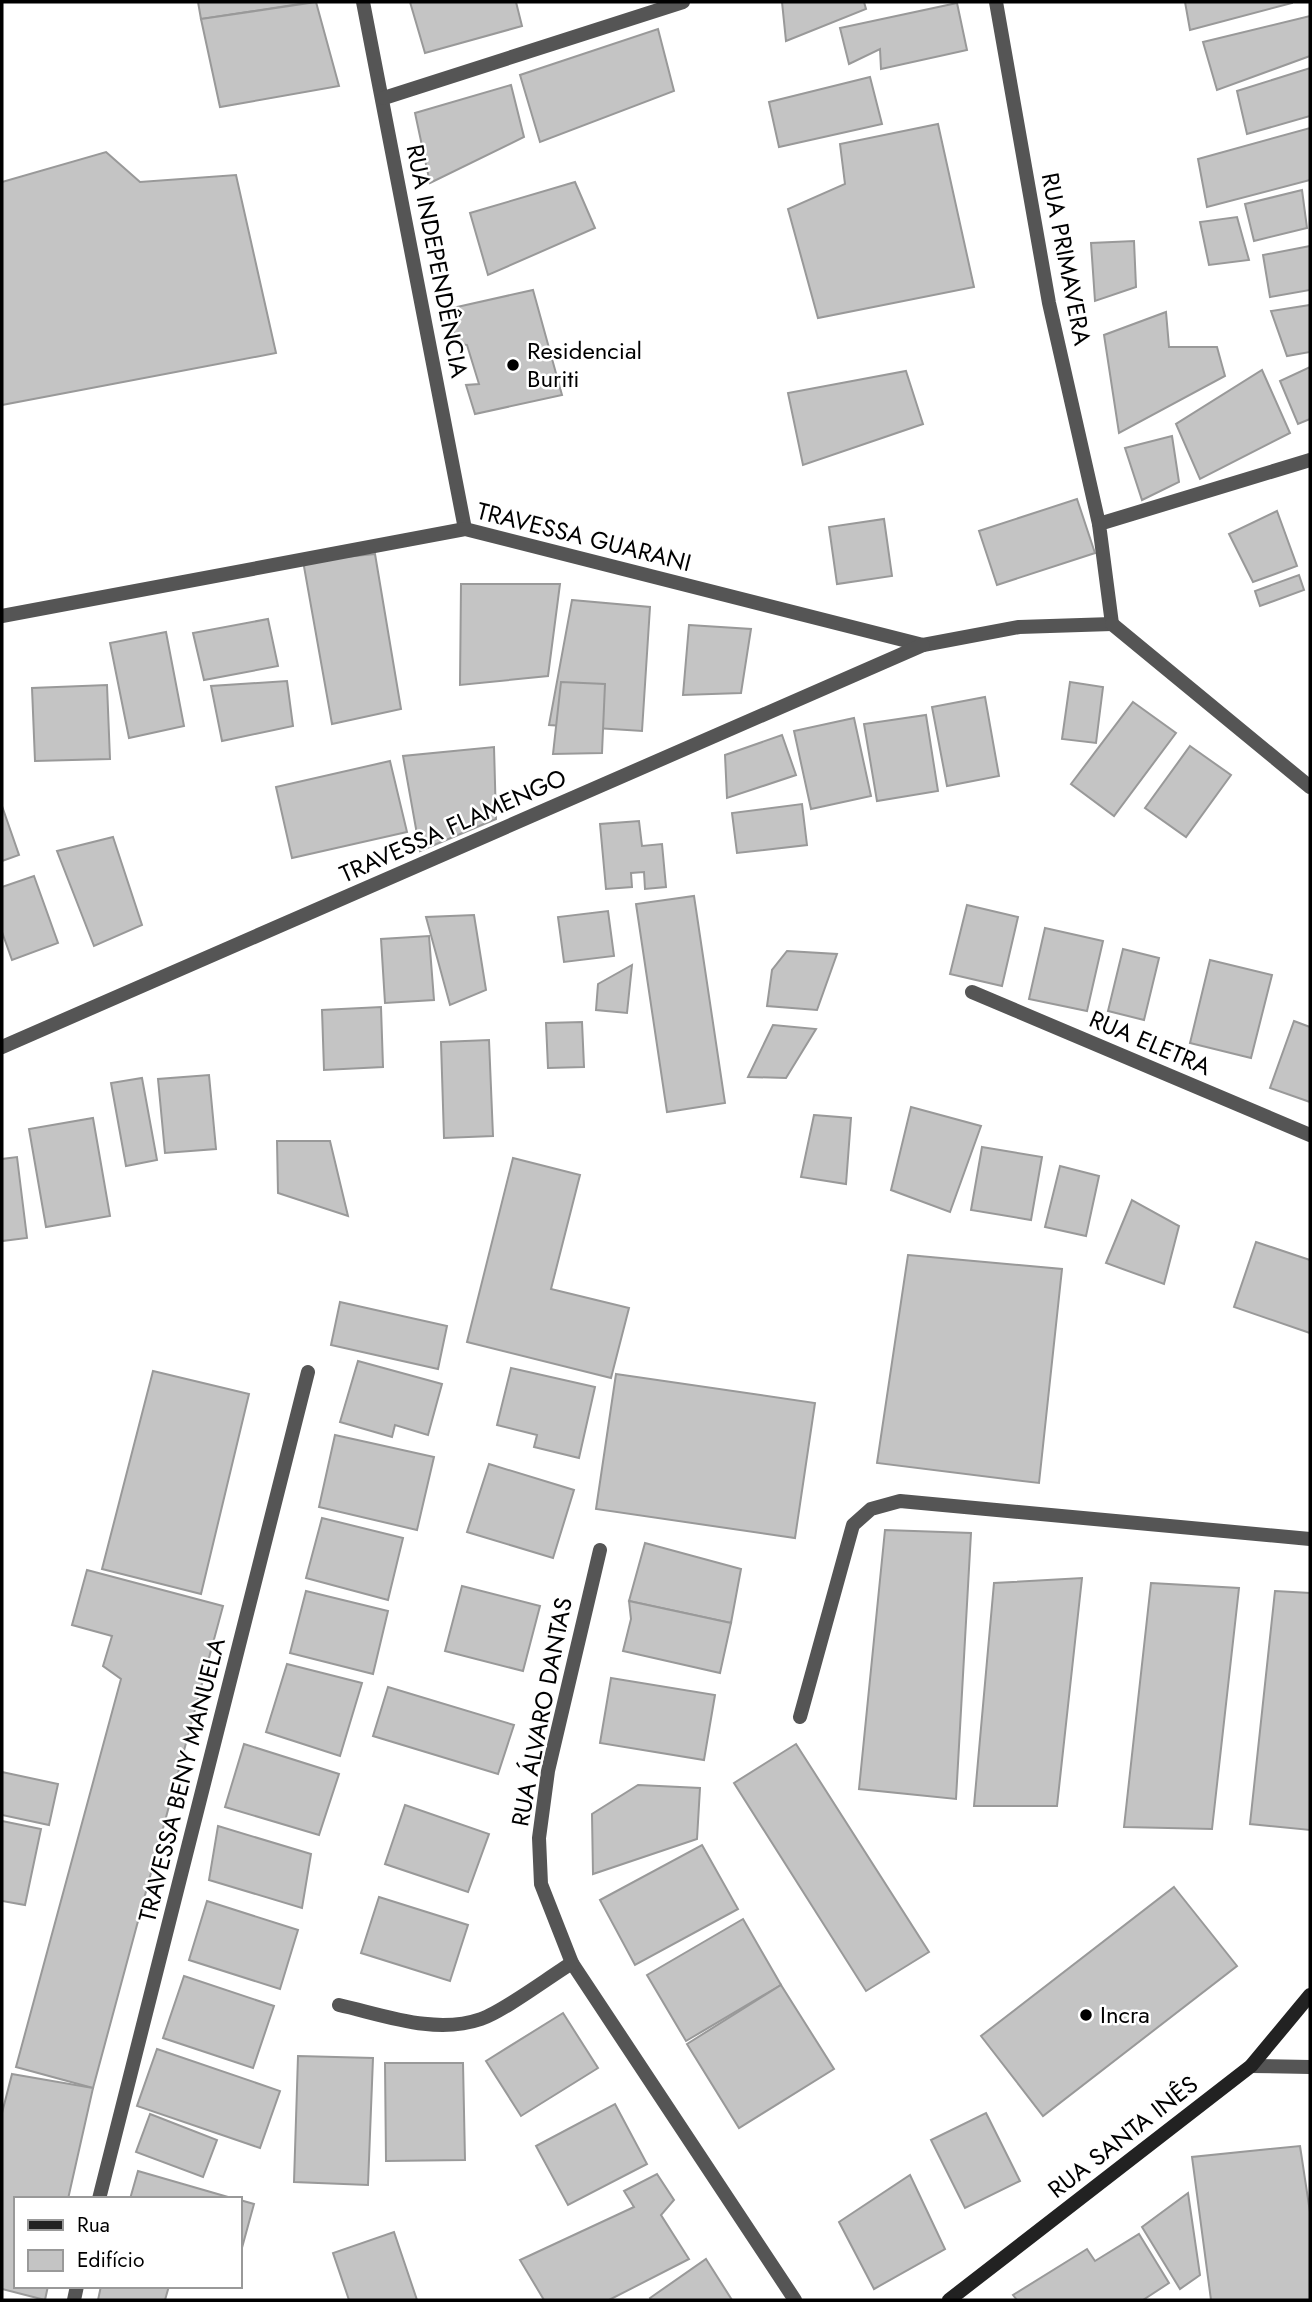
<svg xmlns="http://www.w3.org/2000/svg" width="1312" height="2302" font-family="Jost,sans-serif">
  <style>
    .building { fill: #c4c4c4; stroke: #999; stroke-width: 2 }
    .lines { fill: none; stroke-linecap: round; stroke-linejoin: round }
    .street { stroke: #555; stroke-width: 14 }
    .secondary { stroke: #222; stroke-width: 14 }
    .poi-dot { fill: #000; stroke: #fff; stroke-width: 2.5 }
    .labels { text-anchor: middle; stroke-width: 5; stroke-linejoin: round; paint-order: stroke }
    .street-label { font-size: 24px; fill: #000; stroke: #fff }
    .poi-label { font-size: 24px; fill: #000; stroke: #fff; text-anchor: start }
  </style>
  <rect width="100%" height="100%" fill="#fff"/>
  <g class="building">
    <polygon points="198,2 313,2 201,19"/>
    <polygon points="316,2 339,86 220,107 201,19"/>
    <polygon points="410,2 516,2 522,26 425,53"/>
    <polygon points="782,2 864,2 866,9 786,41"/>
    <polygon points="1185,2 1292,2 1292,3 1190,30"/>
    <polygon points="957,3 967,50 881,69 880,49 849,64 840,28"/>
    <polygon points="1310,16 1310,56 1217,90 1203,42"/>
    <polygon points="658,29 674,91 540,142 520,75"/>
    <polygon points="1310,68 1310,116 1247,134 1237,91"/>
    <polygon points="870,77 882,124 779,147 769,102"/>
    <polygon points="511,85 524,137 430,183 415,113"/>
    <polygon points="938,124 974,287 818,318 788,209 845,184 840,144"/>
    <polygon points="1310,128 1310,180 1207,207 1198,159"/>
    <polygon points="106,152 140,182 236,175 276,353 2,405 2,182"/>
    <polygon points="575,182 595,228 488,275 470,213"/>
    <polygon points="1302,190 1307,228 1254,241 1245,204"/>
    <polygon points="1237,217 1249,260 1209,265 1200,222"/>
    <polygon points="1134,241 1136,287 1095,301 1091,243"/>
    <polygon points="1310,246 1310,290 1270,297 1263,255"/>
    <polygon points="533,290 562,395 475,414 466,385 479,384 467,345 457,343 448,309"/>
    <polygon points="1310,305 1310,352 1287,356 1271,311"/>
    <polygon points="1166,312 1169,347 1217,347 1225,376 1119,433 1104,335"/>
    <polygon points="1310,367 1310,419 1298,424 1280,381"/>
    <polygon points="1262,370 1290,433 1200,479 1176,424"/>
    <polygon points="906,371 923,424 803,465 788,393"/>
    <polygon points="1172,436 1179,482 1142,500 1125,448"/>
    <polygon points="1077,499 1095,553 997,585 979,531"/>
    <polygon points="1277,511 1297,566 1253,582 1229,534"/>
    <polygon points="884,519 892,576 837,584 829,527"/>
    <polygon points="375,554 401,709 332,724 303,561"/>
    <polygon points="1299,575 1304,590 1260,606 1255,591"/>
    <polygon points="461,584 560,584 548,676 460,685"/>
    <polygon points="572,600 650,607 642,731 549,725"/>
    <polygon points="268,619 278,666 204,680 193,633"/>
    <polygon points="689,625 751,629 741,693 683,695"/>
    <polygon points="166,632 184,726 129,738 110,643"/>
    <polygon points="287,681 293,726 222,741 211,686"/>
    <polygon points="561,682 605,684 602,753 553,754"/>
    <polygon points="1070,682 1103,687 1096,743 1062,739"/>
    <polygon points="107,685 110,759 35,761 32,688"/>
    <polygon points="985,697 999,776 947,786 932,707"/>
    <polygon points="1133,702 1176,733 1114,816 1071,784"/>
    <polygon points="926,715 938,791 877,801 864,724"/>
    <polygon points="854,718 871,796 811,809 794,731"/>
    <polygon points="782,735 796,775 727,798 725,755"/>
    <polygon points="1190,746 1231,775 1186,837 1145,808"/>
    <polygon points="494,747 496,819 420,851 403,756"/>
    <polygon points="390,761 407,832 292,858 276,787"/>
    <polygon points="802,804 807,845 737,853 732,813"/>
    <polygon points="2,806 19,855 2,861"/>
    <polygon points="639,821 642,846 662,844 666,887 645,889 644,872 631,873 632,887 606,889 600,824"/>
    <polygon points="113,837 142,925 94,946 57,851"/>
    <polygon points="34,876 58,943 12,960 2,932 2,887"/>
    <polygon points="694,896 725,1103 667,1112 636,904"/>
    <polygon points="967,905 1018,917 1002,986 950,974"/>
    <polygon points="608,911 614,956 564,962 558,917"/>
    <polygon points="474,915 486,990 450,1005 426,917"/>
    <polygon points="1045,928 1103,941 1087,1011 1029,999"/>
    <polygon points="429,936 434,1000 385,1003 381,939"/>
    <polygon points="1123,949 1159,958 1144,1020 1108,1011"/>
    <polygon points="787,951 837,954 817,1010 767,1006 772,970"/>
    <polygon points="1210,960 1272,975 1251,1058 1190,1043"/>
    <polygon points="632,965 627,1013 596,1010 598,984"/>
    <polygon points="381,1007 383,1067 324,1070 322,1010"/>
    <polygon points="1294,1021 1310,1027 1310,1102 1270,1088"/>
    <polygon points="582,1022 584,1067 548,1068 546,1023"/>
    <polygon points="773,1025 816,1029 786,1078 748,1077"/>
    <polygon points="489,1040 493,1136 444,1138 441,1042"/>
    <polygon points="209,1075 216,1149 165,1153 158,1079"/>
    <polygon points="142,1078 157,1160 126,1166 111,1083"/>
    <polygon points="911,1107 981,1126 950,1212 891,1190"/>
    <polygon points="814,1115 851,1118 846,1184 801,1177"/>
    <polygon points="93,1118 110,1216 46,1227 29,1129"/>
    <polygon points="277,1141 330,1141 348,1216 278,1193"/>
    <polygon points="982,1147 1042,1157 1031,1220 971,1210"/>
    <polygon points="17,1157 27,1238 2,1241 2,1159"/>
    <polygon points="513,1158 580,1175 551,1289 629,1308 611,1378 467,1342"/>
    <polygon points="1060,1166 1099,1176 1086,1236 1045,1227"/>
    <polygon points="1132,1200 1179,1226 1164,1284 1106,1263"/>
    <polygon points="1256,1242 1310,1260 1310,1333 1234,1307"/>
    <polygon points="908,1255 1062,1269 1039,1483 877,1463"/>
    <polygon points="340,1302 447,1326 438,1369 331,1345"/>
    <polygon points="358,1361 442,1384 428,1435 395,1425 392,1437 340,1422"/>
    <polygon points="511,1368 595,1387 579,1458 534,1447 537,1435 497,1425"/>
    <polygon points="153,1371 249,1394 201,1594 102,1569"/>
    <polygon points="616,1374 815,1403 795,1538 596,1509"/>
    <polygon points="335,1435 434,1457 417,1530 319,1507"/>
    <polygon points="489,1464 574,1490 553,1558 467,1532"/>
    <polygon points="322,1518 403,1538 388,1600 306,1578"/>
    <polygon points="885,1530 971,1533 956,1799 859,1789"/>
    <polygon points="645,1543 741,1569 731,1623 629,1601"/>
    <polygon points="87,1570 223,1606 93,2088 16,2067 121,1679 103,1666 112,1636 72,1625"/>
    <polygon points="1082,1578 1057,1806 974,1806 994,1583"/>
    <polygon points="1151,1583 1239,1588 1212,1829 1124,1827"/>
    <polygon points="462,1586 540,1606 523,1671 445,1651"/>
    <polygon points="306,1591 388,1611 373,1674 290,1653"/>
    <polygon points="1275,1591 1310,1593 1310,1830 1250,1824"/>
    <polygon points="629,1601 731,1623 720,1673 623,1651 631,1619"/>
    <polygon points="287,1664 362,1683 340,1756 266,1732"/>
    <polygon points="611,1678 715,1695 704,1760 600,1743"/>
    <polygon points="388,1687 514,1725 498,1774 373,1736"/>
    <polygon points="244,1744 339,1774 319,1835 225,1807"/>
    <polygon points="796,1744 929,1952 866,1991 734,1783"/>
    <polygon points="2,1772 58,1784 49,1825 2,1815"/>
    <polygon points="638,1785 700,1788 697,1839 593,1874 592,1814"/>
    <polygon points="405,1805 489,1834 468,1892 385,1864"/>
    <polygon points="2,1821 41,1829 25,1905 2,1901"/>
    <polygon points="218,1826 311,1854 302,1908 209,1880"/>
    <polygon points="702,1845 738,1909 635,1965 600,1900"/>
    <polygon points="1174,1887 1237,1966 1043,2116 981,2036"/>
    <polygon points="379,1897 468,1925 450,1981 361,1953"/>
    <polygon points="207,1901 298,1930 280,1989 189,1960"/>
    <polygon points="743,1919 781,1985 686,2041 647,1975"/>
    <polygon points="184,1976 274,2006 253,2068 163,2038"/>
    <polygon points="781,1985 834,2069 739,2128 687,2044"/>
    <polygon points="563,2013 598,2068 521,2116 486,2061"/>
    <polygon points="157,2049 280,2091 260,2148 137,2106"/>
    <polygon points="298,2056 373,2058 368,2185 294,2182"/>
    <polygon points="385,2063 463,2063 465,2160 386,2161"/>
    <polygon points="12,2074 93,2088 68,2199 16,2199 16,2286 48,2286 45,2300 2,2289 2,2113"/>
    <polygon points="615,2104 647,2164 568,2205 536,2146"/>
    <polygon points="986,2113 1020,2181 965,2208 931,2140"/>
    <polygon points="150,2114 217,2140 203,2177 136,2152"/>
    <polygon points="1300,2146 1310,2212 1310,2300 1211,2300 1192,2157"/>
    <polygon points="138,2171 235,2199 130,2199"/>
    <polygon points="657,2174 674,2200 661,2215 689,2259 609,2300 544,2300 520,2260 634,2207 624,2191"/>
    <polygon points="910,2175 945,2249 874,2289 839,2222"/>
    <polygon points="1188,2193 1200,2275 1180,2289 1142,2227"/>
    <polygon points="240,2200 254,2204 240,2255"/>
    <polygon points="394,2232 417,2300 349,2300 333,2253"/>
    <polygon points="1139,2234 1169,2283 1143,2300 1017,2300 1013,2295 1087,2249 1095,2261"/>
    <polygon points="706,2259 732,2300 651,2300 650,2298"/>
    <polygon points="101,2286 169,2286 165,2300 98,2300"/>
  </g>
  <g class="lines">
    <g class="street">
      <polyline points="363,2 465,529"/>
      <polyline points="996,2 1049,303 1099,524"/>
      <polyline points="384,98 683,2"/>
      <polyline points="2,616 465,529 923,645 1019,627 1112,624 1099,524 1310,460"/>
      <polyline points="1112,624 1310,787"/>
      <polyline points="972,992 1310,1135"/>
      <polyline points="2,1047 923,645"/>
      <polyline points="600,1550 548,1771 539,1838 541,1884 572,1963 795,2300"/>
      <polyline points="800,1717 853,1525 871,1509 900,1501 1310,1539"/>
      <path d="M339,2005c45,10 96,30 142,14 23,-8 68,-42 91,-56"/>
      <polyline points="1251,2066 1310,2067"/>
      <polyline points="99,2199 308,1372"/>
      <polyline points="74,2300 77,2286"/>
    </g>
    <polyline class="secondary" points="949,2300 1251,2066 1310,1995"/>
  </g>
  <g class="poi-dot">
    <circle cx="513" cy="365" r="7"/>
    <circle cx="1086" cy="2015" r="7"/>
  </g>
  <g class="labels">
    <g class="street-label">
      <text transform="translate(1066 259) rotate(79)" y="8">RUA PRIMAVERA</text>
      <text transform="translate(437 261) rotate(79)" y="8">RUA INDEPENDÊNCIA</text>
      <text transform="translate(584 537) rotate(14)" y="8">TRAVESSA GUARANI</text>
      <text transform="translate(453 826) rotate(-24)" y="8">TRAVESSA FLAMENGO</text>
      <text transform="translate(1150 1043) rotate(23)" y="8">RUA ELETRA</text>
      <text transform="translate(542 1712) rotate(-79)" y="8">RUA ÁLVARO DANTAS</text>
      <text transform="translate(182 1780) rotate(-76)" y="8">TRAVESSA BENY MANUELA</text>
      <text transform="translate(1123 2137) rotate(-38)" y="8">RUA SANTA INÊS</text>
    </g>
    <g class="poi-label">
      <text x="527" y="359">Residencial<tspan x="527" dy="28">Buriti</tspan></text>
      <text x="1100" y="2023">Incra</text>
    </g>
  </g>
  <rect width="1312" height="2302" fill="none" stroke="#000000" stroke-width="7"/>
  <rect x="14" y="2197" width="228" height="91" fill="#ffffff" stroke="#999999" stroke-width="2"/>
  <rect x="28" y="2220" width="35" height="10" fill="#222222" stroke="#999999" stroke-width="2"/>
  <text x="77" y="2232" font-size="21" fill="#000000">Rua</text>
  <rect x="28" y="2250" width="35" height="21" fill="#c4c4c4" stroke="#999999" stroke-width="2"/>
  <text x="77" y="2267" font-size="21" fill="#000000">Edifício</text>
</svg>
